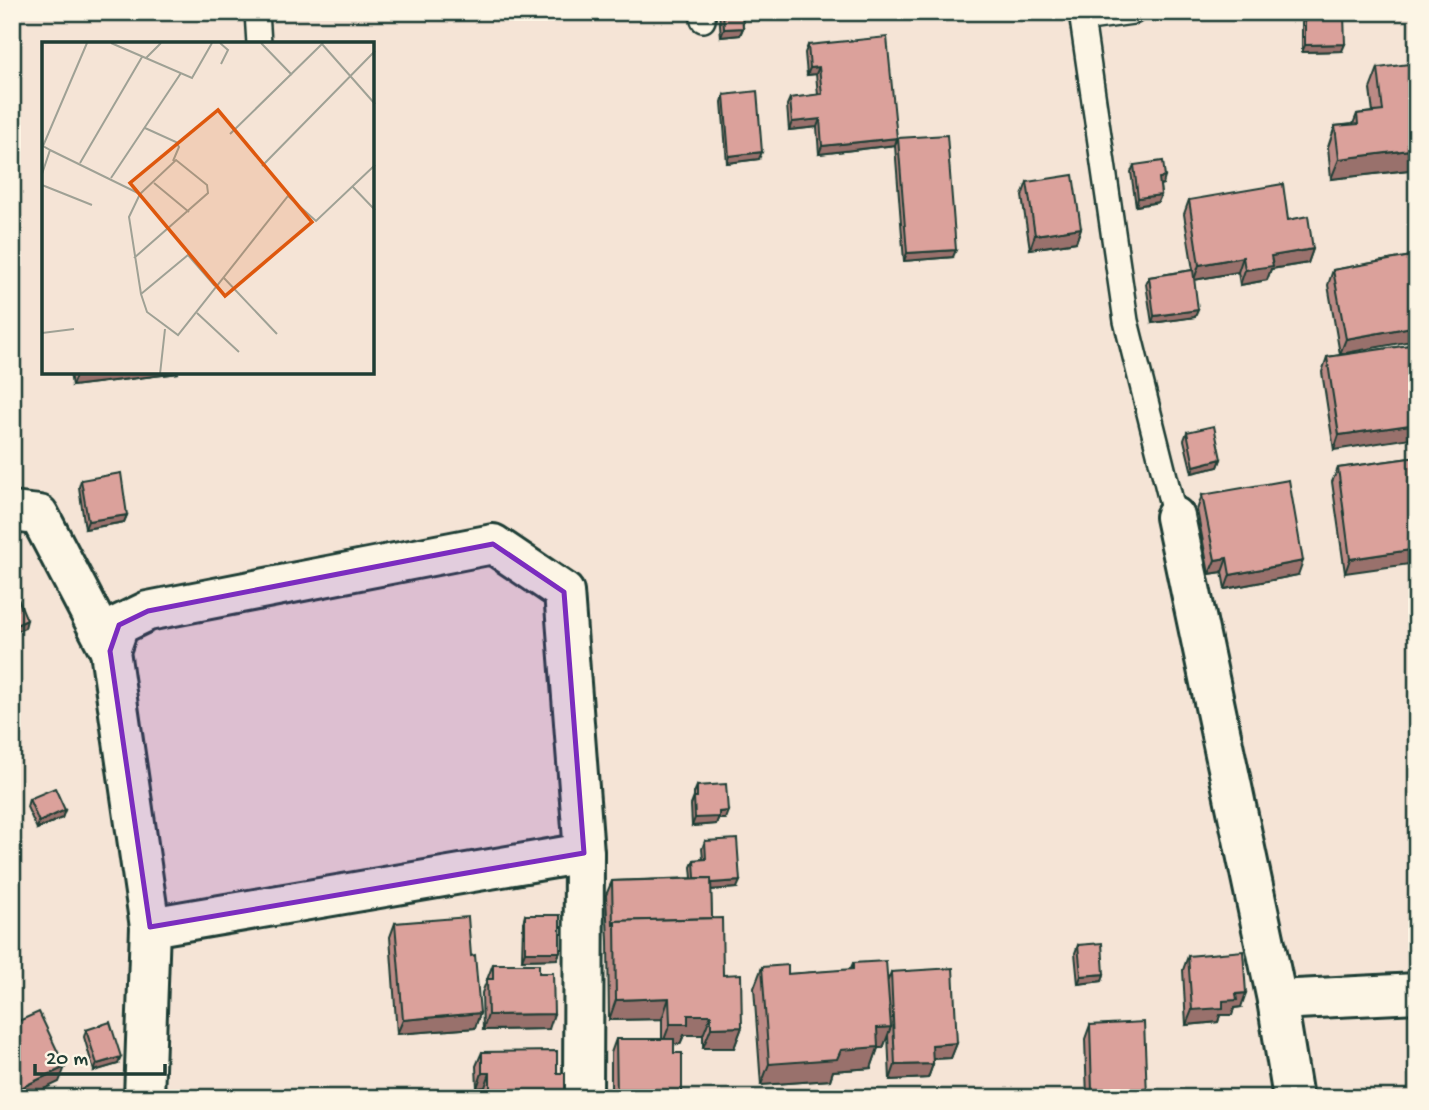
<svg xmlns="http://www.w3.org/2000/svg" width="1429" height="1110" font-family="'Gochi Hand',sans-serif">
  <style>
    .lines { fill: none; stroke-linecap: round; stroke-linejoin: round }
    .service-casing { stroke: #1f3d34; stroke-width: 28 }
    .minor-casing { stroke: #1f3d34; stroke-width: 44 }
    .service { stroke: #fcf5e5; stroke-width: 23 }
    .minor { stroke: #fcf5e5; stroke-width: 38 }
    .wall { fill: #bc8a85; stroke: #1f3d34; stroke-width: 2 }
    .shaded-wall { fill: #99716c; stroke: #1f3d34; stroke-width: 2 }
    .building { fill: #dba19b; stroke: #1f3d34; stroke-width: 2 }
    .marked { fill: #7b2cbf; fill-opacity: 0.2; stroke: #7b2cbf; stroke-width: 5; stroke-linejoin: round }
    .inset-road { fill: none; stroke: #9fa195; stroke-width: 2 }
    .view { fill: #de580e; fill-opacity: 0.15; stroke: #de580e; stroke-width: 3.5 }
    .inset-edge { fill: none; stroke: #1f3d34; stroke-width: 3.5 }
  </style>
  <rect width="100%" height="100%" fill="#f5e4d6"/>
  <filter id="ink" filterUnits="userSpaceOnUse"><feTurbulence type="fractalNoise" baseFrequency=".0143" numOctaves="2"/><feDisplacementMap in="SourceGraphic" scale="14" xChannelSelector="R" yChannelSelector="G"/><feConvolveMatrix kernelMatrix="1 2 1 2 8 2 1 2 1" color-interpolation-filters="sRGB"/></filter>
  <g filter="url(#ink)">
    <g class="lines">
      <g class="service-casing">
        <g id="service">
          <polyline points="257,12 259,44"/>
          <polyline points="703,12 703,20"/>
          <polyline points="1133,12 1082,19 1126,321 1175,517"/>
        </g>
      </g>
      <g class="minor-casing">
        <g id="minor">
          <polyline points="12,512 39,515 110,651"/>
          <polyline points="1175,517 1277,1000 1293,1098"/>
          <polyline points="150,927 584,853"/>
          <polyline points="1277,1000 1417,993"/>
          <polyline points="144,1098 150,927 110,651 119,625 148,611 493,544 564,592 584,853 583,1098"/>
        </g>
      </g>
      <use href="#service" class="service"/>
      <use href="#minor" class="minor"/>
    </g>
    <g class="wall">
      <polygon points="719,12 742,12 743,28 740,35 721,37"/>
      <polygon points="1305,16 1342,51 1302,52 1302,23"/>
      <polygon points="808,45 897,138 895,145 819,154 817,127 789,130 787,105 790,98 818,95 816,74 807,75 805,53"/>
      <polygon points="1378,68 1417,169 1331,179 1328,147 1335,126 1353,124 1357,114 1373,112 1370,89"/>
      <polygon points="724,95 759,159 727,163 722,102"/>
      <polygon points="898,138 953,257 904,261 895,146"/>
      <polygon points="1134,165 1163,184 1160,185 1161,195 1158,202 1136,206 1131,172"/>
      <polygon points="1027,182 1081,228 1076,242 1030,249 1022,196"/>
      <polygon points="1189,200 1288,220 1313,249 1308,263 1271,269 1267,280 1240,285 1238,272 1194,280 1195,317 1152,323 1146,284 1149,277 1193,270 1184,214"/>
      <polygon points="1417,255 1340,354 1328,285 1333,270"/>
      <polygon points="1417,344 1334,450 1322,372 1327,357"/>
      <polygon points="70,373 179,373 72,386"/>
      <polygon points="1187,432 1221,459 1218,467 1192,473 1184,440"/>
      <polygon points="1417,457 1345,573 1332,482 1338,468"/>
      <polygon points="81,480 127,515 124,522 85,529 79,487"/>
      <polygon points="1202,495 1298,575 1225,589 1222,572 1209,574 1197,510"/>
      <polygon points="697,786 725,819 718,819 716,824 692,826 691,805 694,797 694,793"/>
      <polygon points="29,799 65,810 62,818 37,829 27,807"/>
      <polygon points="705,841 737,888 711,890 712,918 723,975 742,1027 734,1048 703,1048 703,1035 684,1035 680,1044 674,1044 674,1053 682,1098 611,1098 611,1053 616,1039 662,1039 662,1019 609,1020 608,941 606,895 612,881 692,878 691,867 694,860 703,859 702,849"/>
      <polygon points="525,915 560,952 557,959 522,960 523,923"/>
      <polygon points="395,923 480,1013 475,1028 397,1034 390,937"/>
      <polygon points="1078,945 1104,974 1102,981 1078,984 1075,953"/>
      <polygon points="1188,956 1241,1007 1234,1008 1232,1015 1220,1015 1218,1022 1186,1025 1183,970"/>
      <polygon points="853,963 888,980 891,972 957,1043 951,1058 933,1059 933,1064 928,1078 890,1080 888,1035 883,1048 878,1048 871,1068 833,1071 830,1080 761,1085 754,988 762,967 788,974 850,970"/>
      <polygon points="493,964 539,973 549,1029 483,1030 482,993"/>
      <polygon points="1090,1025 1146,1098 1087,1098 1085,1039"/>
      <polygon points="86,1030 118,1064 94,1071 84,1037"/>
      <polygon points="482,1052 557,1073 565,1098 485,1098 485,1087 477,1088 476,1066"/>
    </g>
    <g class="shaded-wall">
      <polygon points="743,28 740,35 721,37 724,29"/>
      <polygon points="1345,44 1342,51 1302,52 1305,45"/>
      <polygon points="819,67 816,74 807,75 810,68"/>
      <polygon points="820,119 817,127 789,130 792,122"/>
      <polygon points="897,138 895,145 819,154 822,146"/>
      <polygon points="1417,149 1417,169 1331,179 1339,159"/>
      <polygon points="762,152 759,159 727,163 729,156"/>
      <polygon points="1165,177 1163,184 1156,185 1159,178"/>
      <polygon points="1161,195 1158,202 1136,206 1138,198"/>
      <polygon points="1081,228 1076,242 1030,249 1035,235"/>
      <polygon points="1313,249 1308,263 1271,269 1267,280 1240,285 1245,270 1271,256"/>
      <polygon points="956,250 953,257 904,261 907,253"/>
      <polygon points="1243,257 1238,272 1194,280 1199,265"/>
      <polygon points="1198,310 1195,317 1152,323 1154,316"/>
      <polygon points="1417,326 1417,340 1340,354 1346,339"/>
      <polygon points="77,373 179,373 72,386"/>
      <polygon points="1417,424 1417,437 1334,450 1339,435"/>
      <polygon points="1221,459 1218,467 1192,473 1194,466"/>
      <polygon points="127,515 124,522 85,529 88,521"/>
      <polygon points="1417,549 1417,563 1345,573 1350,559"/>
      <polygon points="1227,558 1222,572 1209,574 1215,560"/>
      <polygon points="1303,561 1298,575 1225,589 1230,575"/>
      <polygon points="27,620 25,628 12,633 12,627"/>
      <polygon points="65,810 62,818 37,829 39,822"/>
      <polygon points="728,811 725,819 718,819 716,824 692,826 695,818 719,812"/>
      <polygon points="740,881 737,888 693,891 696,884"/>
      <polygon points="525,952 560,952 557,959 522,960"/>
      <polygon points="1104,974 1102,981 1078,984 1081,976"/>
      <polygon points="1246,993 1241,1007 1234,1008 1232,1015 1220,1015 1218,1022 1186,1025 1192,1010 1223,1001 1236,994"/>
      <polygon points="669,998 662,1019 609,1020 616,1000"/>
      <polygon points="480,1013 475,1028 397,1034 403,1020"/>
      <polygon points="554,1014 549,1029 483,1030 488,1015"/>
      <polygon points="688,1015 711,1015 703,1035 684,1035 680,1044 662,1045 670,1024"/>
      <polygon points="742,1027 734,1048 703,1048 711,1028"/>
      <polygon points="891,1027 883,1048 878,1048 871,1068 833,1071 830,1080 761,1085 769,1064 841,1050 877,1028"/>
      <polygon points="957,1043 951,1058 927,1059 932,1045"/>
      <polygon points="121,1057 118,1064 94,1071 97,1064"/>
      <polygon points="933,1064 928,1078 890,1080 895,1065"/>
      <polygon points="65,1067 59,1082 25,1098 12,1098 12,1092"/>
      <polygon points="482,1073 490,1073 485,1087 477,1088"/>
      <polygon points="1092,1091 1104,1091 1101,1098 1090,1098"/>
      <polygon points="1147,1095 1146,1098 1104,1098 1104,1097"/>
    </g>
    <g class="building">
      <polygon points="723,12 742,12 743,28 724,29"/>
      <polygon points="1344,15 1345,44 1305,45 1305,16"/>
      <polygon points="887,37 897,138 822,146 820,119 792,122 790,98 822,94 819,67 810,68 808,45"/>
      <polygon points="1417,63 1417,149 1339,159 1335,126 1358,124 1357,114 1383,111 1378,68"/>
      <polygon points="757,91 762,152 729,156 724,95"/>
      <polygon points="947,135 956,250 907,253 898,138"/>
      <polygon points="1163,161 1165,177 1159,178 1161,195 1138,198 1134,165"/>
      <polygon points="1073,175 1081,228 1035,235 1027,182"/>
      <polygon points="1283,184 1288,220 1308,216 1313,249 1271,256 1273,266 1245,270 1243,257 1199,265 1189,200"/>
      <polygon points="1417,255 1417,326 1346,339 1333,270"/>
      <polygon points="1193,270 1198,310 1154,316 1149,277"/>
      <polygon points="1417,344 1417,424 1339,435 1327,357"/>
      <polygon points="1214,426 1221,459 1194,466 1187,432"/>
      <polygon points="1417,457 1417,549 1350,559 1338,468"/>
      <polygon points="121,473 127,515 88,521 81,480"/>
      <polygon points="1289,480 1303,561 1230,575 1227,558 1215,560 1202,495"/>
      <polygon points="12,589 14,589 27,620 12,627"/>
      <polygon points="726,784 728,811 719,812 719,817 695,818 694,797 697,797 697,786"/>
      <polygon points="55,788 65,810 39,822 29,799"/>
      <polygon points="737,839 740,881 711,883 711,878 695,878 694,860 706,859 705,841"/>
      <polygon points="711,878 712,918 615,921 613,926 612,881"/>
      <rect x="525" y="915" width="35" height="37"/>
      <polygon points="468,917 471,956 475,955 480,1013 403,1020 395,923"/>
      <polygon points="722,918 723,975 741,974 742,1027 711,1028 711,1015 688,1015 688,1024 670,1024 669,998 616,1000 615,921"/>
      <polygon points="1102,943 1104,974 1081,976 1078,945"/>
      <polygon points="1243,951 1246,993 1236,994 1237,1000 1223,1001 1223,1008 1192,1010 1188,956"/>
      <polygon points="886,961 891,1027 877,1028 878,1047 841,1050 837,1059 769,1064 762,967 788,965 788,974 853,969 853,963"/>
      <polygon points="493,964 539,964 539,973 553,973 554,1014 488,1015 487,979 493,979"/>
      <polygon points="953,968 957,1043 932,1045 933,1064 895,1065 891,972"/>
      <polygon points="39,1012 65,1067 12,1092 12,1024"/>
      <polygon points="110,1022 121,1057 97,1064 86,1030"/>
      <polygon points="1144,1022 1147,1095 1104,1097 1104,1091 1092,1091 1090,1025"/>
      <polygon points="616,1039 674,1039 674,1053 682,1053 682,1098 613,1098 613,1097 617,1097"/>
      <polygon points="557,1051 557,1073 565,1073 565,1098 490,1098 490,1073 482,1073 482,1052"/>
    </g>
  </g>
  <path class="marked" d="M493,544l71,48 20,261 -434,74 -40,-276 9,-26 29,-14z"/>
  <g transform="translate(42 42)">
    <rect width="332" height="332" fill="#f5e4d6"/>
    <path class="inset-road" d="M69,1l81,35 20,-35M178,1l8,7 -7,14M219,1l31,32M280,2l53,60M104,16l15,-15M103,86l31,14 3,5 -6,14M188,92l93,-91M8,108l90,44 -11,23 12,77 6,18 31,23 110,-139 28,25 59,-56M38,121l62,-106M220,124l113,-115M0,132l8,-24 -7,-4 44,-103M69,136l70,-105M112,141l35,29M0,143l50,20M310,144l23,24M92,216l74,-65 -1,-8 -31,-25 -36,34M181,235l54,57M99,252l47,-39 27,31M155,271l42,39M0,291l32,-4M118,332l5,-45"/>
    <path class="view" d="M176,68l94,112 -87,74 -95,-113z"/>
    <rect width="332" height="332" class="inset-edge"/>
  </g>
  <rect width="1429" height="1110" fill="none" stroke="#fcf5e5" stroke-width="42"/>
  <rect x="21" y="21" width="1387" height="1068" fill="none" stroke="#1f3d34" stroke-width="2.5" filter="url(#ink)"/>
  <path d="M35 1064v10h130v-10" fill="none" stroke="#1f3d34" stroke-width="3.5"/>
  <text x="46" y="1064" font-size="21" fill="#1f3d34" stroke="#fcf5e5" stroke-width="5" paint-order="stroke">20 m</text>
</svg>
